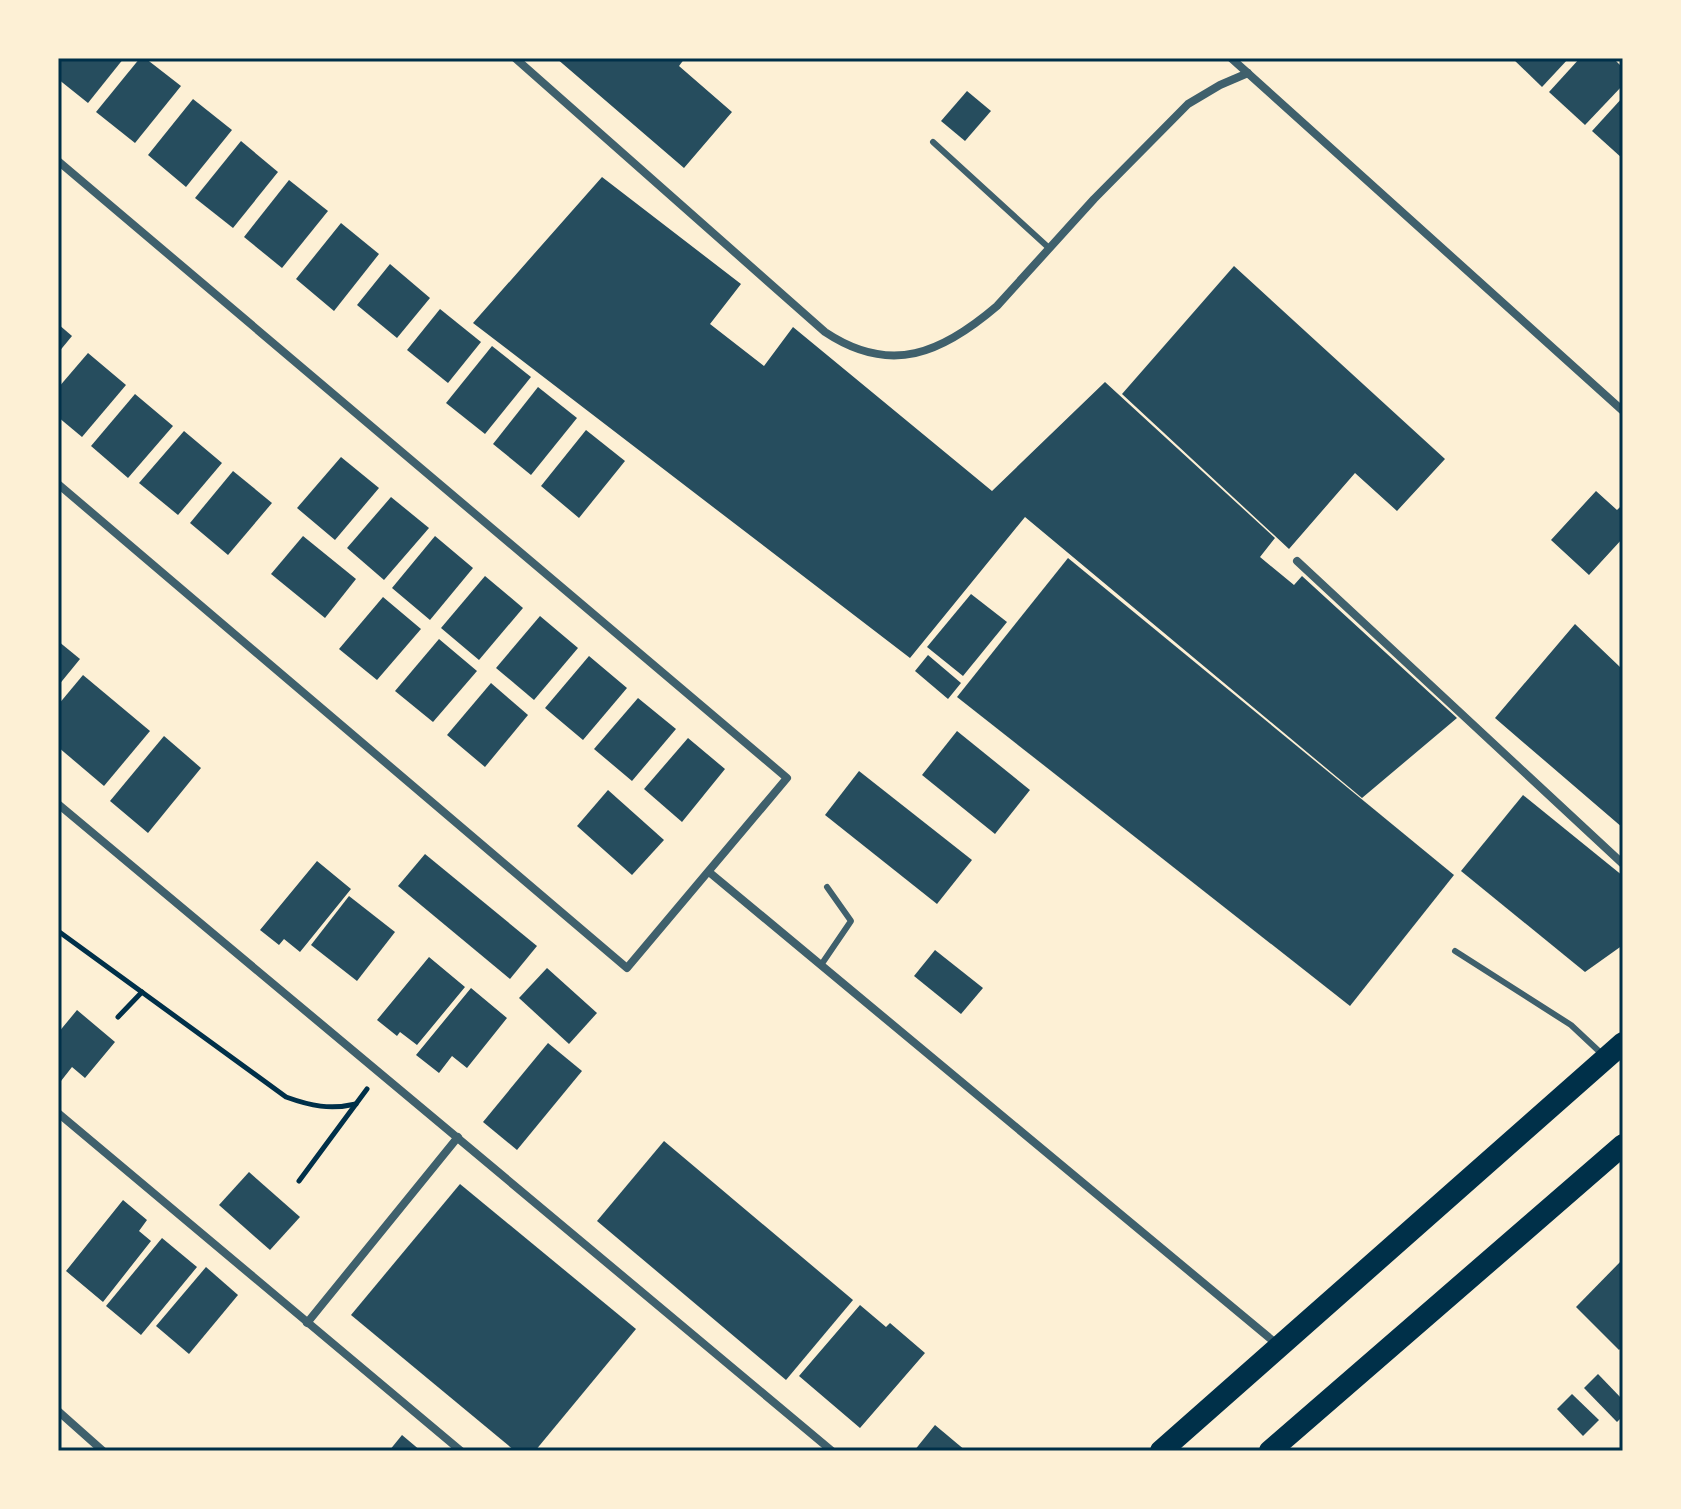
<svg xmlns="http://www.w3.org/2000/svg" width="1681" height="1509" font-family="Mulish,sans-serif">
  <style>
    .building { fill: #264d5e }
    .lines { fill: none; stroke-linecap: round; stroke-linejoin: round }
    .path { stroke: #003049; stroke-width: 5 }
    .service { stroke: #3f606c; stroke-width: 6 }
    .minor { stroke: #3f606c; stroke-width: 8 }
    .trunk { stroke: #003049; stroke-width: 22 }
    .neatline { fill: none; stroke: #003049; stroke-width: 3 }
  </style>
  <rect width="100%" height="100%" fill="#fdf0d5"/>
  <g class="building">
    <polygon points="61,58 124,58 88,103 58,79 58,62"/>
    <polygon points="140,58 145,58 181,86 135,143 96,112"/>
    <polygon points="556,58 685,58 679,66 732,112 684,168"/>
    <polygon points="1512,58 1569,58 1542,87"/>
    <polygon points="1580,58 1613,58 1623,68 1623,85 1585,125 1549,92"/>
    <polygon points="967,91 991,111 965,141 941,121"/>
    <polygon points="1623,97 1623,159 1592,131"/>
    <polygon points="193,99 232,130 186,187 148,155"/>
    <polygon points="241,141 278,172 233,228 195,198"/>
    <polygon points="602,177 741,284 710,324 764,366 793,327 992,491 1105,382 1275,538 1260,557 1294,585 1302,576 1457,718 1362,798 1025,517 910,658 473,323"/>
    <polygon points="289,180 328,211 282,268 244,237"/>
    <polygon points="341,223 379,254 334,311 296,279"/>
    <polygon points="390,264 430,298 397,338 357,305"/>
    <polygon points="1234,266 1445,459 1397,511 1355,473 1289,549 1122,394"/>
    <polygon points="440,309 481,342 448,383 407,350"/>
    <polygon points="58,324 72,336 58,353"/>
    <polygon points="492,346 531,377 485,434 446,403"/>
    <polygon points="88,353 126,385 82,437 58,417 58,388"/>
    <polygon points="538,387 577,418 531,475 493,444"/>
    <polygon points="135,394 173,426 128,478 91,446"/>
    <polygon points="586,430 625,461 579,518 541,486"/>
    <polygon points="184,431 222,463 178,515 139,483"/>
    <polygon points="341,457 379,488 335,540 297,508"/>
    <polygon points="233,471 272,503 228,555 190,523"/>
    <polygon points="1596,491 1617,510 1623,504 1623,538 1589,575 1551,540"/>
    <polygon points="391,497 429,528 384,580 347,548"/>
    <polygon points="303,536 356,579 325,618 271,574"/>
    <polygon points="435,536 473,568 430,620 392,588"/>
    <polygon points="1068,558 1454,875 1350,1006 957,697"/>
    <polygon points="485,576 523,608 479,660 441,628"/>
    <polygon points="971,594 1007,622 963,676 927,647"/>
    <polygon points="383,597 421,629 377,680 339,649"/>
    <polygon points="540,616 578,648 534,700 496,668"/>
    <polygon points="1575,624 1620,667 1623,664 1623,828 1495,718"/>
    <polygon points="439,639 477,671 433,722 395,691"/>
    <polygon points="58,641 80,659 58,686"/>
    <polygon points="928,655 961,683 948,699 915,671"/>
    <polygon points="589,656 627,688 583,740 545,708"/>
    <polygon points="83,675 150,731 104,786 58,747 58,705"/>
    <polygon points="491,683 528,715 485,767 447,735"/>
    <polygon points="638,698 676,729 632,781 594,749"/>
    <polygon points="957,731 1030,790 995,834 922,775"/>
    <polygon points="164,736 201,768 148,833 110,801"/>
    <polygon points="688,738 725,769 682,822 644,789"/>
    <polygon points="859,771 972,860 937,904 825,815"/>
    <polygon points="608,790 664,840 632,875 577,826"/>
    <polygon points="1523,795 1623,876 1623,945 1585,972 1461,871"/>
    <polygon points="425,854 537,946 510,979 398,886"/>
    <polygon points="317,861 351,889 300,952 284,939 279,945 260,930"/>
    <polygon points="349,896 395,932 357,981 311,945"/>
    <polygon points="935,950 983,988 961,1014 914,976"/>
    <polygon points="429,957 465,987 417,1045 400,1032 397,1036 377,1020"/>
    <polygon points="547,968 597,1013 569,1044 519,998"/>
    <polygon points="471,988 507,1018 467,1068 452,1056 439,1073 416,1055"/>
    <polygon points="77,1010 115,1042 85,1078 72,1067 61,1081 58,1078 58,1033"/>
    <polygon points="548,1043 582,1071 517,1150 483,1122"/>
    <polygon points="664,1141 853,1300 786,1380 597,1221"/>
    <polygon points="249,1172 300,1217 270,1250 219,1205"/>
    <polygon points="460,1184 636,1329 535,1451 515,1451 351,1315"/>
    <polygon points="123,1200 147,1220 139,1231 151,1241 103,1302 66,1271"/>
    <polygon points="162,1238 197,1267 141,1335 106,1306"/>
    <polygon points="1623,1259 1623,1346 1619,1350 1576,1307"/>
    <polygon points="206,1267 238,1295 189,1354 156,1326"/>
    <polygon points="860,1305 886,1327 890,1323 925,1353 860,1428 799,1376"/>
    <polygon points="1598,1374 1623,1400 1623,1416 1617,1422 1584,1388"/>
    <polygon points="1572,1394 1599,1420 1583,1436 1557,1409"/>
    <polygon points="935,1425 966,1451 914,1451"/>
    <polygon points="402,1435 421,1451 389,1451"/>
  </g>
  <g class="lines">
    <g class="path">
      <path d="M58,931l228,166c25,9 44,13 70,7"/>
      <polyline points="118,1017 142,992"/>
      <polyline points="299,1181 367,1089"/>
    </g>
    <g class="service">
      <polyline points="933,142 1049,248"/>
      <polyline points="1455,951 1571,1025 1603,1055"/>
      <polyline points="821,965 851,921 827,887"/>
    </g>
    <g class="minor">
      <path d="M515,58l310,274c66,44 117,21 172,-26l97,-107 94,-95 32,-19 28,-12"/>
      <polyline points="1231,58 1623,411"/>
      <polyline points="58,161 787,778 627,968 58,484"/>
      <polyline points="1297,561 1623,864"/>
      <polyline points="58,804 832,1451"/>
      <polyline points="709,872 1278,1345"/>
      <polyline points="58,1113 461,1451"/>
      <polyline points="307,1323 458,1137"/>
      <polyline points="58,1411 103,1451"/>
    </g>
    <g class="trunk">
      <polyline points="1161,1451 1623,1043"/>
      <polyline points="1270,1451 1623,1145"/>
    </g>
  </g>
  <rect width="1681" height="1509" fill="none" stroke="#fdf0d5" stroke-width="120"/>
  <rect x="60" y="60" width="1561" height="1389" class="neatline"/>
</svg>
